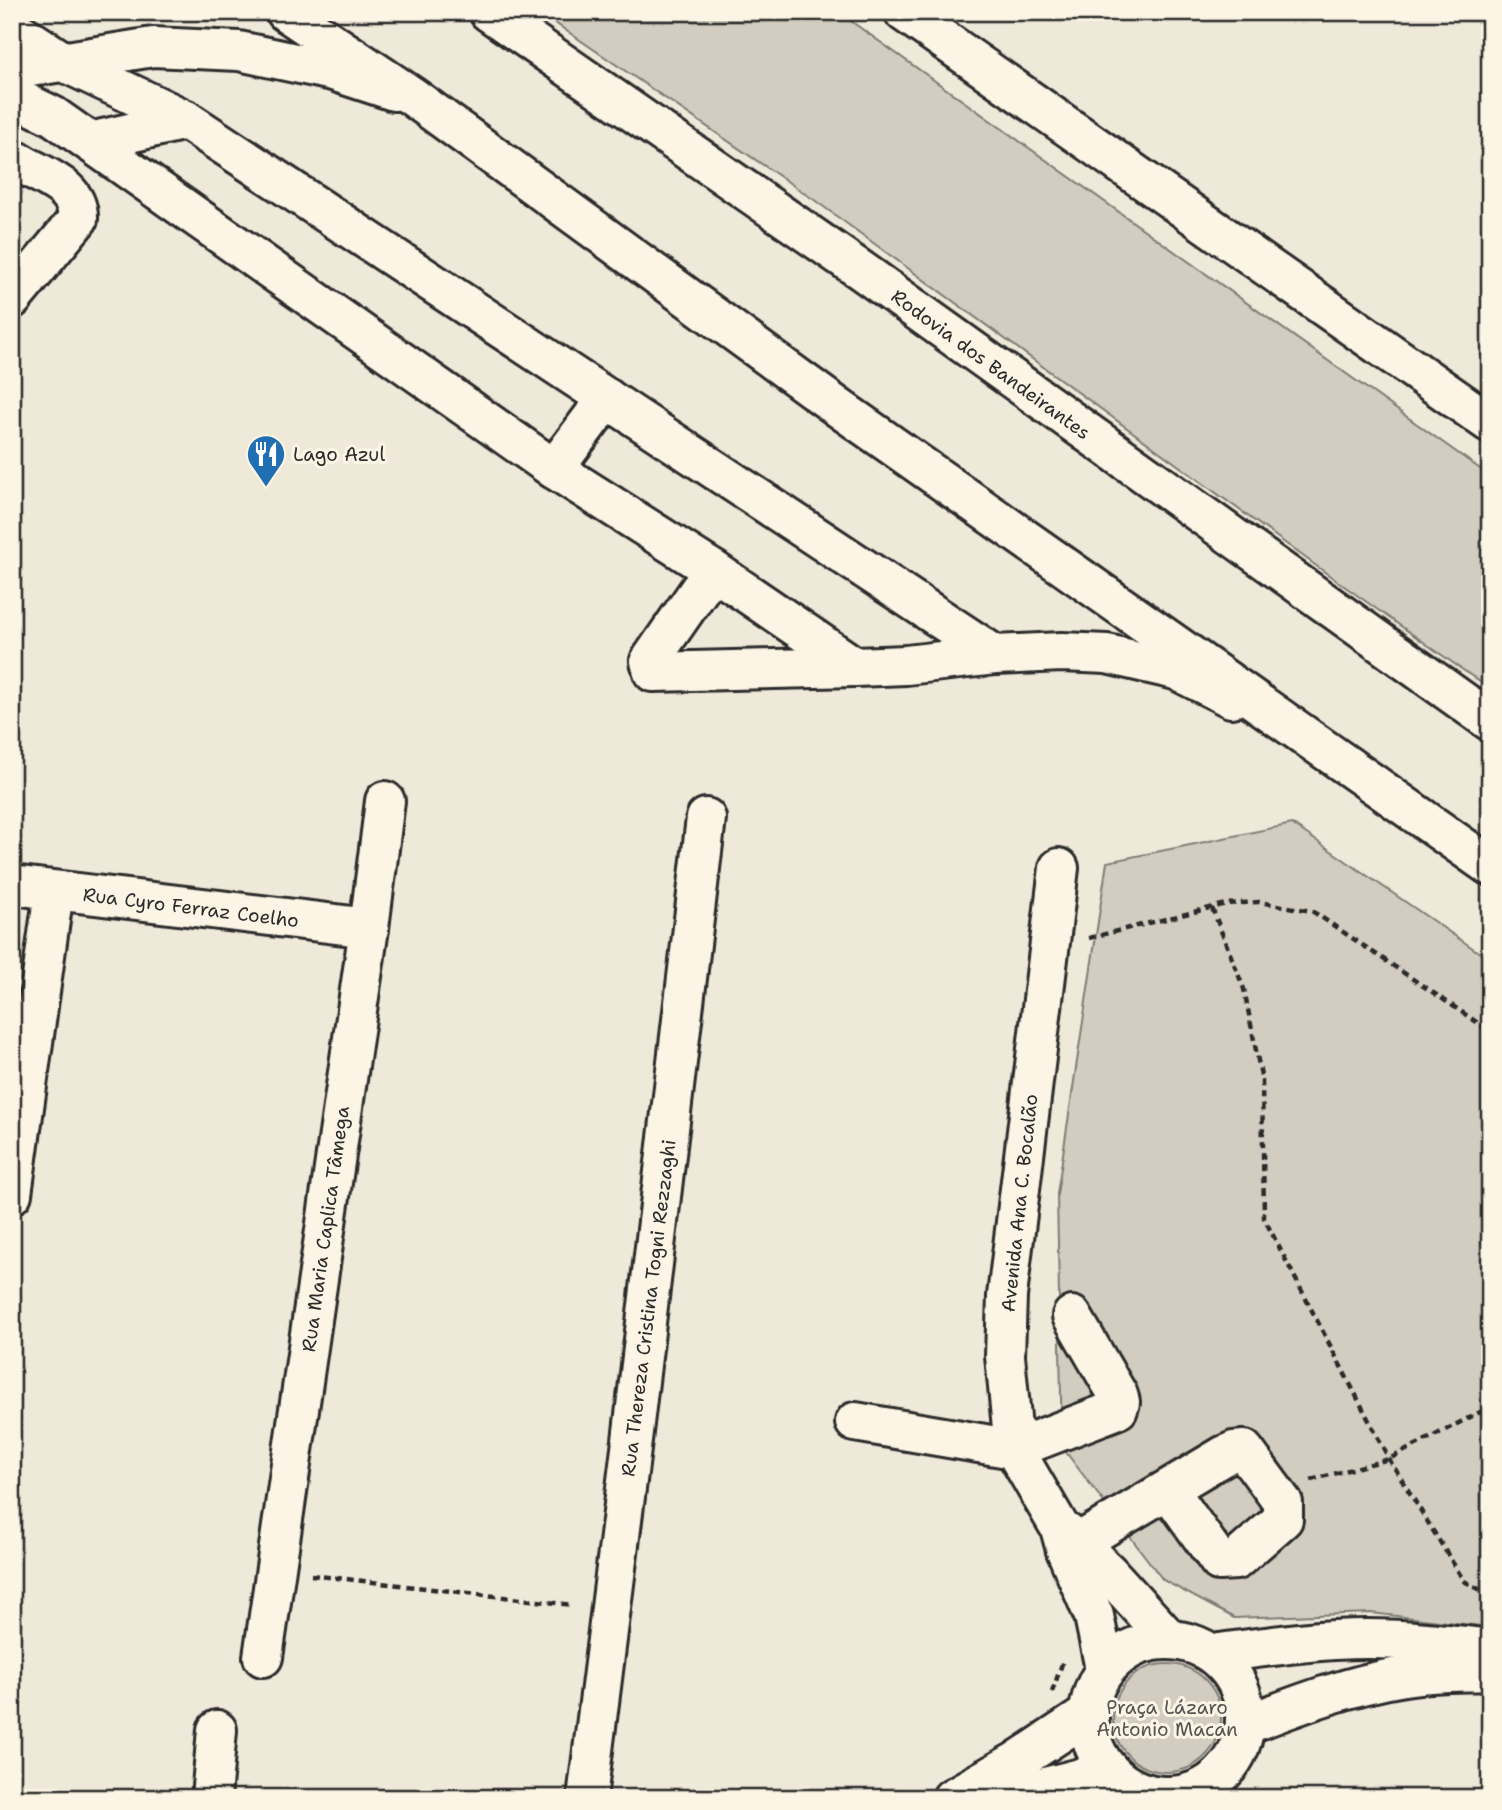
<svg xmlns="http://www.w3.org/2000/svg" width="1502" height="1810" font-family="'Shantell Sans',sans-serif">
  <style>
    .green { fill: #d2cdc0; stroke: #7e7c76; stroke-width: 2 }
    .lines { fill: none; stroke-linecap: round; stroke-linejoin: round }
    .minor-casing { stroke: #2b2b2b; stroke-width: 44 }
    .highway-casing { stroke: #2b2b2b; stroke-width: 44 }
    .path { stroke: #2b2b2b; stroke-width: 4.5; stroke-dasharray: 7 5; stroke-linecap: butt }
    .minor { stroke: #fcf5e5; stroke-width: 38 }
    .highway { stroke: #fcf5e5; stroke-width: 38 }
    .labels { text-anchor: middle; stroke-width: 6; stroke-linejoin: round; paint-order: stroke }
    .street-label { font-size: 19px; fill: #2b2b2b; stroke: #fcf5e5 }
    .poi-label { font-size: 19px; fill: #2b2b2b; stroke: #fcf5e5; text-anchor: start }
    .park-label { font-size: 19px; fill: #555450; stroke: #fcf5e5 }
  </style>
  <rect width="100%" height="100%" fill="#efe9da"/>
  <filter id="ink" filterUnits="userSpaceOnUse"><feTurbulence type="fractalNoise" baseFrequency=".0143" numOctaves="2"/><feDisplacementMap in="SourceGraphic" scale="14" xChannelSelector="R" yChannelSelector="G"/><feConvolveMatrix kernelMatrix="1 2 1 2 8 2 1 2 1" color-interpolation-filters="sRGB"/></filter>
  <g filter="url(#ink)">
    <g class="green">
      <polygon points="539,12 838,12 1490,476 1490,689 1337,581 813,199"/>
      <polygon points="1292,824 1490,960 1490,1627 1371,1613 1234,1618 1163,1580 1062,1447 1057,1194 1107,862"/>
      <circle cx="1167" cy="1718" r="54"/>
    </g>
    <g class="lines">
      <g class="minor-casing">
        <g id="minor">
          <polyline points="12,28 64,62 186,120 995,655"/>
          <polyline points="12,70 153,47 239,51 333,71 394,91"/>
          <polyline points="12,96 53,116 554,469 713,570 855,667 906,665 995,655 1062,652 1107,654 1176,670 1231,698"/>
          <polyline points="90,142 186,120"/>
          <path d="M12,299l66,-80c1,-33 -34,-42 -59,-57"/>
          <polyline points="554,469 607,398"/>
          <polyline points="713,570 650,661 653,672 855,667"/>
          <polyline points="1059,868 1007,1296 1005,1356 1014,1449 1060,1528 1066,1550 1094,1616 1105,1669"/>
          <polyline points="12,885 369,928"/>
          <polyline points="12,1194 54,891"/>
          <polyline points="855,1422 1014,1449 1118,1409 1120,1402 1118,1395 1072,1316"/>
          <polyline points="1067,1533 1109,1573 1170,1640"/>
          <polyline points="1066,1550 1225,1455 1234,1451 1244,1450 1283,1503 1283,1519 1236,1560 1219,1561 1168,1489"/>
          <circle cx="1167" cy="1718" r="78"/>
          <path d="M1213,1654c51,-7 103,-15 154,-15 41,0 82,5 123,10"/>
          <polyline points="263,1657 369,928 385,801"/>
          <path d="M1245,1725c52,-20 104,-40 159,-49 28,-5 58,-4 86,-5"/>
          <polyline points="211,1798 217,1730"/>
          <polyline points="587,1798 631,1449 706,818"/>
          <polyline points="952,1798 1017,1761 1087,1715"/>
          <polyline points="977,1798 1034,1790 1108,1771"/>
        </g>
      </g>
      <g class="highway-casing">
        <g id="highway">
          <polyline points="286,12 413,97 839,408 1490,866"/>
          <polyline points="489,12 862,271 1490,721"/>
          <polyline points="904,12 1490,423"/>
        </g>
      </g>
      <g class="path">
        <polyline points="1212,908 1244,989 1262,1081 1264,1218 1389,1459 1464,1581 1490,1595"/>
        <polyline points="1089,938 1226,904 1259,902 1312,911 1490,1031"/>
        <polyline points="1311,1480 1389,1459 1490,1407"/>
        <polyline points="311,1575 573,1605"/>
        <polyline points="1052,1692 1063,1661"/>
        <polyline points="1216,1798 1253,1761"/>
      </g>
      <use href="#minor" class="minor"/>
      <use href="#highway" class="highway"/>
    </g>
  </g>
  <defs>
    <g id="restaurant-pin" transform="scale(2.0125)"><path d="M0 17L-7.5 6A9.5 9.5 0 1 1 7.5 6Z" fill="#1f6fb2" stroke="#fcf5e5"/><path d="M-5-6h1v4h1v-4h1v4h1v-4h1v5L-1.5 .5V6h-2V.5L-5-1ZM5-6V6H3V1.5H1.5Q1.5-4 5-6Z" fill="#fff"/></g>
  </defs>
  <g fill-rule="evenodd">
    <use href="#restaurant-pin" x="266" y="454"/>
  </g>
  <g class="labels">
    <g class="street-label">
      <text transform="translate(991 364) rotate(36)" y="7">Rodovia dos Bandeirantes</text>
      <text transform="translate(191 907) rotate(7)" y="7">Rua Cyro Ferraz Coelho</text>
      <text transform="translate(1019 1203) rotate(-84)" y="7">Avenida Ana C. Bocalão</text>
      <text transform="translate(325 1229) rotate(-82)" y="7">Rua Maria Caplica Tâmega</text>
      <text transform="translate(648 1308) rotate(-83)" y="7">Rua Thereza Cristina Togni Rezzaghi</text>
    </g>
    <g class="poi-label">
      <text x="293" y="461">Lago Azul</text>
    </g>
    <g class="park-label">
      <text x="1167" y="1714">Praça Lázaro<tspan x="1167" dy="22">Antonio Macan</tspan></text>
    </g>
  </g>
  <rect width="1502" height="1810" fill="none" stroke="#fcf5e5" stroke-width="42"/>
  <rect x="21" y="21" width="1460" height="1768" fill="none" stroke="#2b2b2b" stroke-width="2.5" filter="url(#ink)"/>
</svg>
